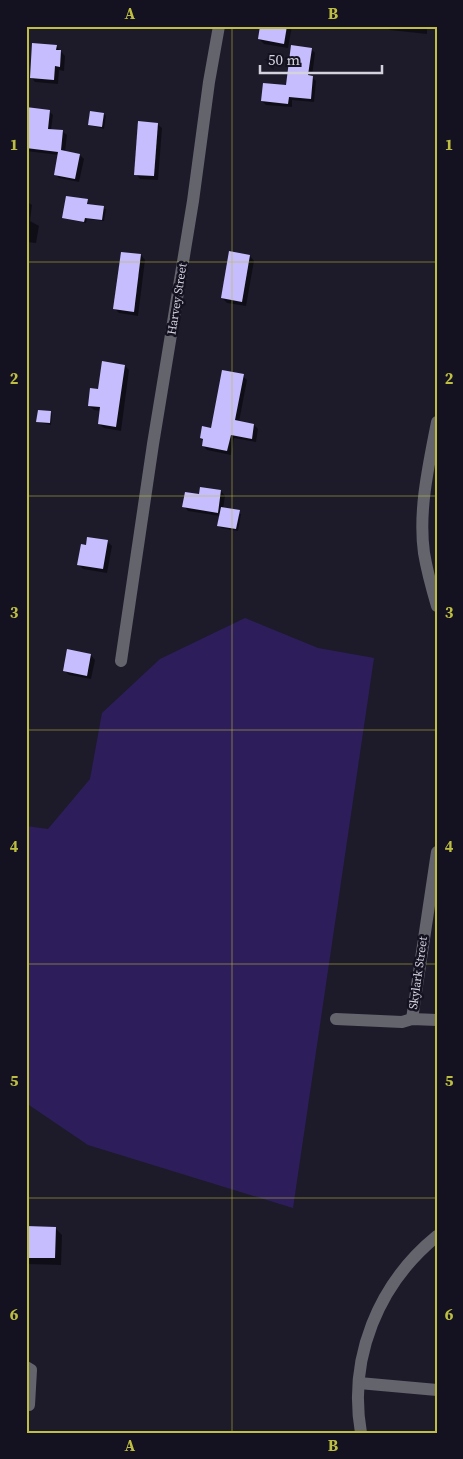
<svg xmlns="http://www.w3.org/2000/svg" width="463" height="1459" font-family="'Source Serif 4',serif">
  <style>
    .green { fill: #2d1e5b }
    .shadow { fill: #0007 }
    .building { fill: #c5bdfd }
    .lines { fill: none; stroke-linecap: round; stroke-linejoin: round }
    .minor { stroke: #64646c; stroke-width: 12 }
    .grid { fill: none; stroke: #bebf42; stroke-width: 1; stroke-opacity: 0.55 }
    .labels { text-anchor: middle; stroke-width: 5; stroke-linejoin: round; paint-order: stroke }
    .street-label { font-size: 12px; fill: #d3d2dd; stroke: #141221 }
    .neatline { fill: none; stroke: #bebf42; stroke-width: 2 }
    .grid-label { font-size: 16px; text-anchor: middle; font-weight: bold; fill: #bebf42 }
  </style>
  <rect width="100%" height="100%" fill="#1d1b2a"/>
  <polygon class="green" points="245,618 318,648 374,658 293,1208 88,1145 26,1103 26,826 48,829 90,779 102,713 160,659"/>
  <g class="shadow">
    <polygon points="261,26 292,26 288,48 264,44 259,39"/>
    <polygon points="386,26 427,26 427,34 390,30"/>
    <polygon points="56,46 65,56 64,71 59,70 58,84 35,82 31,77"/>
    <polygon points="311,49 315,53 312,77 316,81 314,102 292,100 292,107 266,105 262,101 287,86"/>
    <polygon points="26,108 49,111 53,115 51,130 63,132 67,135 65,152 80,155 84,159 79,182 59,178 55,174 59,155 26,151"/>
    <polygon points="104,114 106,116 104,129 89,125"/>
    <polygon points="157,124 162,128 158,180 140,179 136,174"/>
    <polygon points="87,200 89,205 106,209 104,221 87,219 86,223 63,218"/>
    <polygon points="26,201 32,205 30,221 39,226 36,243 26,242"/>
    <polygon points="141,255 145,260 138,316 119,313 115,309"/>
    <polygon points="250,256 254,261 246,306 227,303 222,298"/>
    <polygon points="125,366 129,370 121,431 104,428 99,424 101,411 94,410 89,406 99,390"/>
    <polygon points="243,376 247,380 239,422 254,425 258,429 256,442 234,438 231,455 207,450 203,446 204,441 201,438 212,429"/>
    <polygon points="50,412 52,414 51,425 37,422"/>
    <polygon points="221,491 225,496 223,509 241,514 238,531 221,528 219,526 220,516 188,511 184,506"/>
    <polygon points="107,541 112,546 107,573 83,569 78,564 87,546"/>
    <polygon points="91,655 95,660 91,679 69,675 64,670"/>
    <polygon points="26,1227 55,1228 62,1235 61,1265 26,1264"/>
  </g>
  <g class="building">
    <polygon points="260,26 287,26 284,44 258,39"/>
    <polygon points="32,43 57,45 56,50 61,50 60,67 55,66 54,80 30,78"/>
    <polygon points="291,45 312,48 308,75 313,76 311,99 289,97 288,104 261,101 263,83 286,85"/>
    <polygon points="26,107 50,110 48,129 63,130 61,150 80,154 75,179 54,175 58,152 26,148"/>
    <polygon points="90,111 104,113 102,127 88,125"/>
    <polygon points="138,121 158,123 154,176 134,175"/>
    <polygon points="66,196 88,199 87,204 104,206 102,220 85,218 84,222 62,218"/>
    <polygon points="229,251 250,255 242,302 221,298"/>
    <polygon points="121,252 141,254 134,312 113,309"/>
    <polygon points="102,361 125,365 116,427 98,424 100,407 88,406 90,388 98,389"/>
    <polygon points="222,370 244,374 235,420 254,424 252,439 231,435 227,451 202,446 203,439 200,438 202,426 211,428"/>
    <polygon points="38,410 51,411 50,423 36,422"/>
    <polygon points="200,487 221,490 218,513 182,507 185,492 199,494"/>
    <polygon points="221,507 240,510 236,529 217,526"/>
    <polygon points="87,537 108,540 103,569 77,565 81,544 86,545"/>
    <polygon points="67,649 91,654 87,676 63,671"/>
    <polygon points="26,1226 56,1227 55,1258 26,1258"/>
  </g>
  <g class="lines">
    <g class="minor">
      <path d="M437,422c-8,42 -19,88 -13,131 3,18 8,36 13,53"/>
      <polyline points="121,661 153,444 193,201 209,82 219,26"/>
      <polyline points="336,1019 402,1022 412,1019 437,1020"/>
      <polyline points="412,1019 437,852"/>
      <polyline points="26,1367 31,1370 29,1405 26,1404"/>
      <polyline points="359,1383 437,1390"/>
      <path d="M361,1433c-13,-75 17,-149 76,-197"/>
    </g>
  </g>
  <path class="grid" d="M232,26v1407M26,262h411M26,496h411M26,730h411M26,964h411M26,1198h411"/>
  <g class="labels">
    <g class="street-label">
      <text transform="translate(177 299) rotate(-81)" y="4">Harvey Street</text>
      <text transform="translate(418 973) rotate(-82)" y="4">Skylark Street</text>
    </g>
  </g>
  <rect width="463" height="1459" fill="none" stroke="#141221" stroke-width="55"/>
  <path d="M260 65v8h122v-8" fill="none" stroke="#d3d2dd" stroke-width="2.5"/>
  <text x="268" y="65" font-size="15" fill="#d3d2dd" stroke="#141221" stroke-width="4" paint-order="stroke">50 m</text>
  <rect x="28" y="28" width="408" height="1404" class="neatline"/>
  <g class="grid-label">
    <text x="130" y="19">A</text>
    <text x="333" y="19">B</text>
    <text x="14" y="150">1</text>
    <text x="449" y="150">1</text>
    <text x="14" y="384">2</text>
    <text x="449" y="384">2</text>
    <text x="14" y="618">3</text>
    <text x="449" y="618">3</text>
    <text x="14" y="852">4</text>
    <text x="449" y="852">4</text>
    <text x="14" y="1086">5</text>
    <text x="449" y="1086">5</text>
    <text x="14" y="1320">6</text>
    <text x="449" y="1320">6</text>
    <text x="130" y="1451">A</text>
    <text x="333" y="1451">B</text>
  </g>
</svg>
